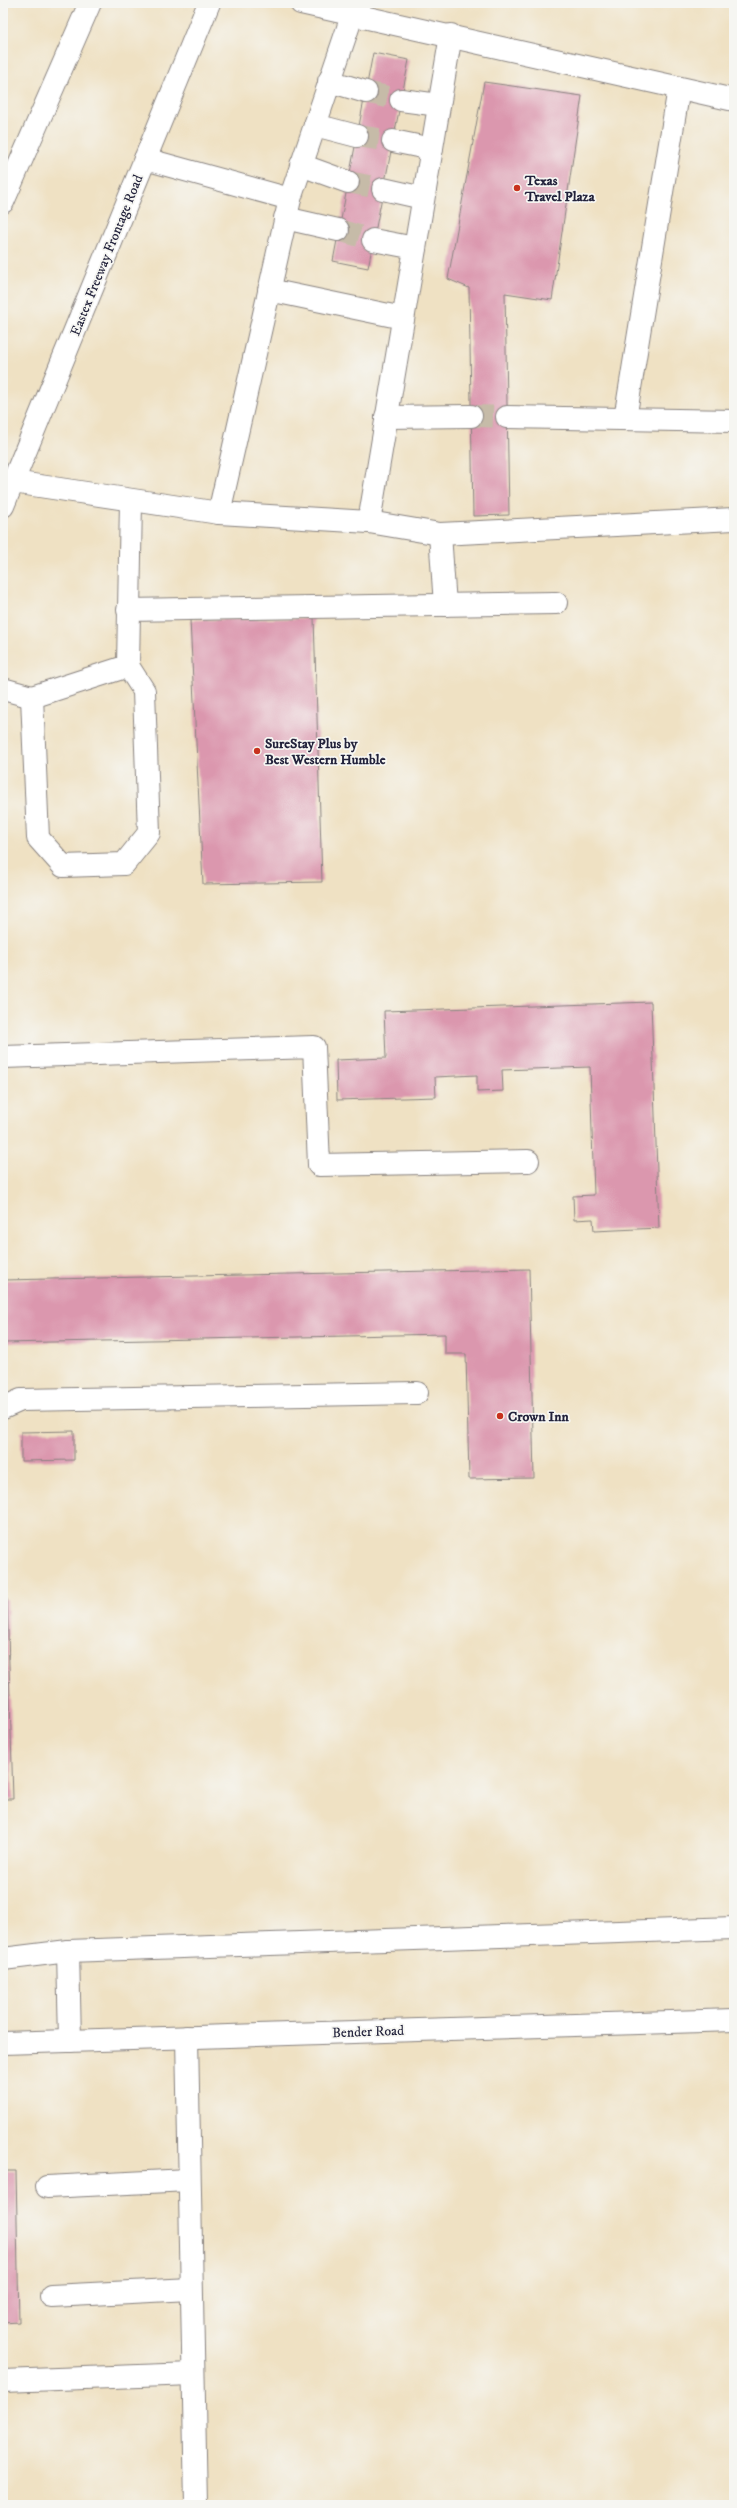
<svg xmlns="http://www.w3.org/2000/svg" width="737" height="2508" font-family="'IM FELL DW Pica',serif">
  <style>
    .building { fill: #db97ae }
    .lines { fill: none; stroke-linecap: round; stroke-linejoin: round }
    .minor-tunnel { stroke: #c6bba8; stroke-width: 22; stroke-dasharray: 22 11; stroke-linecap: butt }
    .minor-casing { stroke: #88827f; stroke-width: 24 }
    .major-casing { stroke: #88827f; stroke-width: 24 }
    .highway-casing { stroke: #88827f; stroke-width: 24 }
    .minor { stroke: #fff; stroke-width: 22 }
    .major { stroke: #fff; stroke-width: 22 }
    .highway { stroke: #fff; stroke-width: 22 }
    .poi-dot { fill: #c8321e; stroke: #f6f6f2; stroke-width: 1.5 }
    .labels { text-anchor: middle; stroke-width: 3.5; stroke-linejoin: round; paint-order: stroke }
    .poi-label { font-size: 14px; font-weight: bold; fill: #22223b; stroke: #f6f6f2; text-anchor: start }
    .street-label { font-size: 14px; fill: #22223b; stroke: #f6f6f2 }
  </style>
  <rect width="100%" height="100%" fill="#f6f6f2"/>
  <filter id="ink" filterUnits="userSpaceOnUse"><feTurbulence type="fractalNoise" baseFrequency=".025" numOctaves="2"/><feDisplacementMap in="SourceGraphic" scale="8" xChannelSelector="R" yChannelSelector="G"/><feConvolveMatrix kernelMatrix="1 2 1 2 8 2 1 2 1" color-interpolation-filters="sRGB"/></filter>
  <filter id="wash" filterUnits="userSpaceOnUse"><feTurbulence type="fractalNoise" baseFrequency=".012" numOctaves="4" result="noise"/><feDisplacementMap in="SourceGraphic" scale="16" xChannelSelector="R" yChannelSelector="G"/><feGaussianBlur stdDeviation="0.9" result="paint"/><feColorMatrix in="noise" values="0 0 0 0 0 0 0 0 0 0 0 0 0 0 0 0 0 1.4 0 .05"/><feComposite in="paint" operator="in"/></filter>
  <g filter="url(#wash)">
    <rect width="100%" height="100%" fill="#efe1c3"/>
    <g id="blocks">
      <g class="building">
        <polygon points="373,53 409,60 368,268 333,261"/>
        <polygon points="484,82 582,96 552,300 505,293 509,515 473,516 469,288 448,279"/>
        <polygon points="314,618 322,882 203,884 190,620"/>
        <polygon points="651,1002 659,1228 594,1231 593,1219 574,1220 573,1196 594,1195 590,1067 502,1070 503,1091 477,1092 477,1075 435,1077 436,1097 337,1100 336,1060 386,1058 384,1011"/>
        <polygon points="529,1269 534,1478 469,1479 466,1354 445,1354 445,1334 3,1343 3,1280"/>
        <polygon points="74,1431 74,1460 21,1461 21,1432"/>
        <polygon points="3,1599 7,1599 13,1799 3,1799"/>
        <polygon points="3,2171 16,2171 19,2322 3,2323"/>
      </g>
    </g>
  </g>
  <g filter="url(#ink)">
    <use href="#blocks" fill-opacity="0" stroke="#88827f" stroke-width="1"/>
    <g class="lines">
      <g class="minor-tunnel">
        <polyline points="366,92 401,100"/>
        <polyline points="357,136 393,141"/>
        <polyline points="348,182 383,189"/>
        <polyline points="338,230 373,240"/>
        <polyline points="471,416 507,417"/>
      </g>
      <g class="minor-casing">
        <g id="minor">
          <polyline points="301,3 734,100"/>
          <polyline points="329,81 366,92"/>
          <polyline points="401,100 439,105"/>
          <polyline points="315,125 357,136"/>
          <polyline points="393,141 432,149"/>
          <polyline points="145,159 290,199 219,513"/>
          <polyline points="301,165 348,182"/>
          <polyline points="383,189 423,198"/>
          <polyline points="290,199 353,13"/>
          <polyline points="285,218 338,230"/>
          <polyline points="373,240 415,248"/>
          <polyline points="269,290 403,318"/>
          <polyline points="386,417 471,416"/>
          <polyline points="507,417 734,421"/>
          <polyline points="625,419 679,88"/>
          <polyline points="13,482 219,513 369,522 440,534 734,519"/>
          <polyline points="369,522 451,35"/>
          <polyline points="440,534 445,605"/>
          <polyline points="128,610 556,603"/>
          <polyline points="3,689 32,697 128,666 131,501"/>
          <polyline points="32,697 38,838 63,866 124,864 149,833 144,691 128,666"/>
          <polyline points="3,1057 314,1047 319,1165 528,1161"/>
          <polyline points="3,1408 21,1400 417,1393"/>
          <polyline points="68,1951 734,1928"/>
          <polyline points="3,1959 68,1951 70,2041"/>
          <polyline points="187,2037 196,2505"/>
          <polyline points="3,2043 734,2020"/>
          <polyline points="47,2187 188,2180"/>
          <polyline points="51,2296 191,2289"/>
          <polyline points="3,2381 193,2374"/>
        </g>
      </g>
      <g class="major-casing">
        <polyline id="major" points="3,506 209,3"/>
      </g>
      <g class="highway-casing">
        <polyline id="highway" points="3,202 90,3"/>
      </g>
      <use href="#minor" class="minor"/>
      <use href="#major" class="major"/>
      <use href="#highway" class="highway"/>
    </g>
  </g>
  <g class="poi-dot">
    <circle cx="517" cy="188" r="4"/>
    <circle cx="257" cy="751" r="4"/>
    <circle cx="500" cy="1416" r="4"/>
  </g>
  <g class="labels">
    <g class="poi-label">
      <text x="525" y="185">Texas<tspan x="525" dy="16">Travel Plaza</tspan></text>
      <text x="265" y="748">SureStay Plus by<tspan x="265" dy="16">Best Western Humble</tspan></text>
      <text x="508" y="1421">Crown Inn</text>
    </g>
    <g class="street-label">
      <text transform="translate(106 255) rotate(-68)" y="5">Eastex Freeway Frontage Road</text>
      <text transform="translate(368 2031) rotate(-2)" y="5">Bender Road</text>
    </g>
  </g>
  <rect width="737" height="2508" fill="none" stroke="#f6f6f2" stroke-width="16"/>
</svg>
